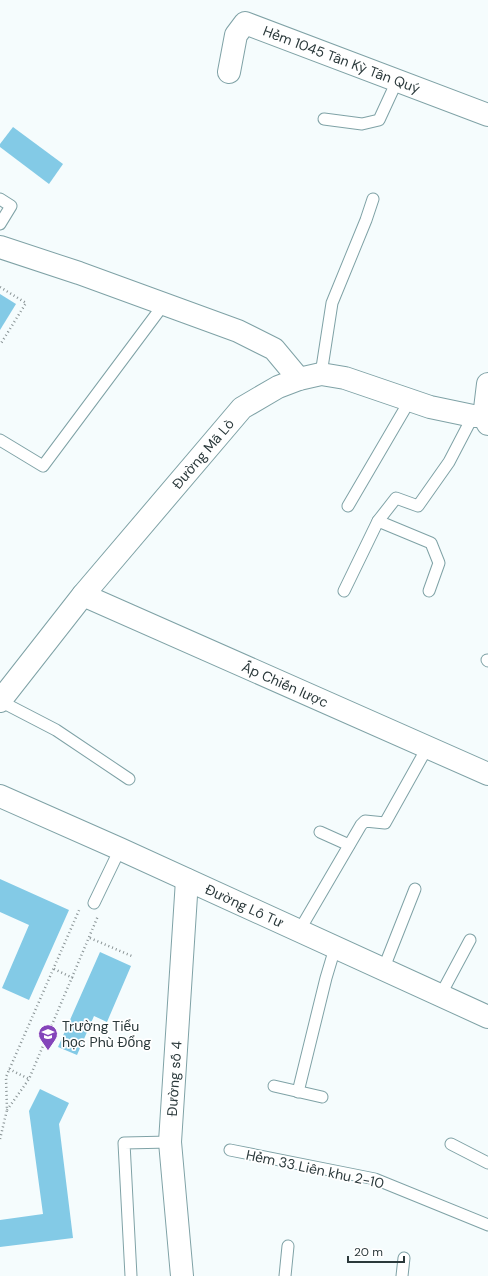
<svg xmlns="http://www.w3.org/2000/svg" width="488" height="1276" font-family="'DM Sans',sans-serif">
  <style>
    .building { fill: #83cae6 }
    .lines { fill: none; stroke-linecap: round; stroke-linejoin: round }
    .lane-casing { stroke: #7fa2a6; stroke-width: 13 }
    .street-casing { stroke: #7fa2a6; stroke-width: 24 }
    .secondary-casing { stroke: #7fa2a6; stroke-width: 24 }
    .path { stroke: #8a9496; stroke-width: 2.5; stroke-dasharray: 1 3; stroke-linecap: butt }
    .lane { stroke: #fff; stroke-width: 11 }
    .street { stroke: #fff; stroke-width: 22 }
    .secondary { stroke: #fff; stroke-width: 22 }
    .labels { text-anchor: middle; stroke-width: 3.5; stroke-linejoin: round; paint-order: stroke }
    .street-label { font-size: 14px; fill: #2b393b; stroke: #fff }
    .poi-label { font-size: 14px; fill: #2b393b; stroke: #fff; text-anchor: start }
  </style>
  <rect width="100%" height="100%" fill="#f5fcfd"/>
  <g class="building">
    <polygon points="13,127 63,164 49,184 0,147 0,144"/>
    <polygon points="0,294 16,304 0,330"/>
    <polygon points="0,879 69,910 29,1000 2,988 29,925 0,912"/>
    <polygon points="100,952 131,966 107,1022 94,1016 77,1055 58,1047"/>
    <polygon points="40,1089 69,1103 59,1124 73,1238 0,1247 0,1220 43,1214 29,1111"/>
  </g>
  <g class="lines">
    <g class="lane-casing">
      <g id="lane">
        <polyline points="324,119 362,124 379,120 397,81"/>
        <polyline points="0,199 11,206 0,224"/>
        <polyline points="321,374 332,303 366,220 373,199"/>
        <polyline points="0,440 43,466 164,304"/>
        <polyline points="348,506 410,400"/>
        <polyline points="378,521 431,543 439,563 429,591"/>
        <polyline points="344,591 378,521 396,498 418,506 449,462 473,416"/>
        <polyline points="487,660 488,661"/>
        <polyline points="0,701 56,730 129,779"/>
        <polyline points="320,832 349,845"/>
        <polyline points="94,903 120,849"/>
        <polyline points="299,931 361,825 365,821 385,823 427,748"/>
        <polyline points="383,970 415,889"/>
        <polyline points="440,996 470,940"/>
        <polyline points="274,1086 322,1097"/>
        <polyline points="298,1092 326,978 335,948"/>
        <polyline points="451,1144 488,1163"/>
        <polyline points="230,1150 375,1179 488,1225"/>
        <polyline points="131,1276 124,1143 170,1142"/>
        <polyline points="285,1276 288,1246"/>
        <polyline points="402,1276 404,1258"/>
      </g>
    </g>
    <g class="street-casing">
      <g id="street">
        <path id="s1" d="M229,72l7,-37 9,-12 243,92"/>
        <polyline points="0,247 79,273 238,331 274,349 299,379"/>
        <path id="s2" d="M83,595l405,179"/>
        <path id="s3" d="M0,796l120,53 368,168"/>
        <path id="s4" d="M182,1276l-12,-134 17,-262"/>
      </g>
    </g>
    <g class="secondary-casing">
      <g id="secondary">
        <polyline points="488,384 484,417 488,424"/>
        <path id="s5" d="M0,701l83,-106 159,-187 36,-21 21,-8 22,-5 24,4 85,29 43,9h15"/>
      </g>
    </g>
    <g class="path">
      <polyline points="0,287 26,303 0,345"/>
      <polyline points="90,938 134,957"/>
      <polyline points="54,969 73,978"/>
      <polyline points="9,1069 29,1079"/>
      <polyline points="7,1110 29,1079 98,916"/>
      <polyline points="0,1139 7,1110 6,1077 80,908"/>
    </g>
    <use href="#lane" class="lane"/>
    <use href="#street" class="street"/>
    <use href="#secondary" class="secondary"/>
  </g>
  <defs>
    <g id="school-pin" transform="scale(1)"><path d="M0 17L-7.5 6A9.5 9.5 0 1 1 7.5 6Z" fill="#8445ba" stroke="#fff"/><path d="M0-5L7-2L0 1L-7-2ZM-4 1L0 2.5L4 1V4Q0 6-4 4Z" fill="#fff"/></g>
  </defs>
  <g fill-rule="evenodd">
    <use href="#school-pin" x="48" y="1034"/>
  </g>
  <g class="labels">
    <g class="street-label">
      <text dy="5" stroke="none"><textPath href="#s1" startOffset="156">Hẻm 1045 Tân Kỳ Tân Quý</textPath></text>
      <text dy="5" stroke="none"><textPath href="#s5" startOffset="320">Đường Mã Lò</textPath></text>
      <text dy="5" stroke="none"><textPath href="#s2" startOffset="221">Ấp Chiến lược</textPath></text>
      <text dy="5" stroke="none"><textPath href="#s3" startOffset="268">Đường Lô Tư</textPath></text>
      <text dy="5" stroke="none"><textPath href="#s4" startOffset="198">Đường số 4</textPath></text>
      <text transform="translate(315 1169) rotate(12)" y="5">Hẻm 33 Liên khu 2-10</text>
    </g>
    <g class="poi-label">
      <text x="62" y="1031">Trường Tiểu<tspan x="62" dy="16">học Phù Đổng</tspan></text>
    </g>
  </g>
  <path d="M348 1256v6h56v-6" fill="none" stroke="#2b393b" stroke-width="2"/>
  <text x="354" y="1256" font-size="12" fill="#2b393b" stroke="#ffffff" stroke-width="3" paint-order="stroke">20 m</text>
</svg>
